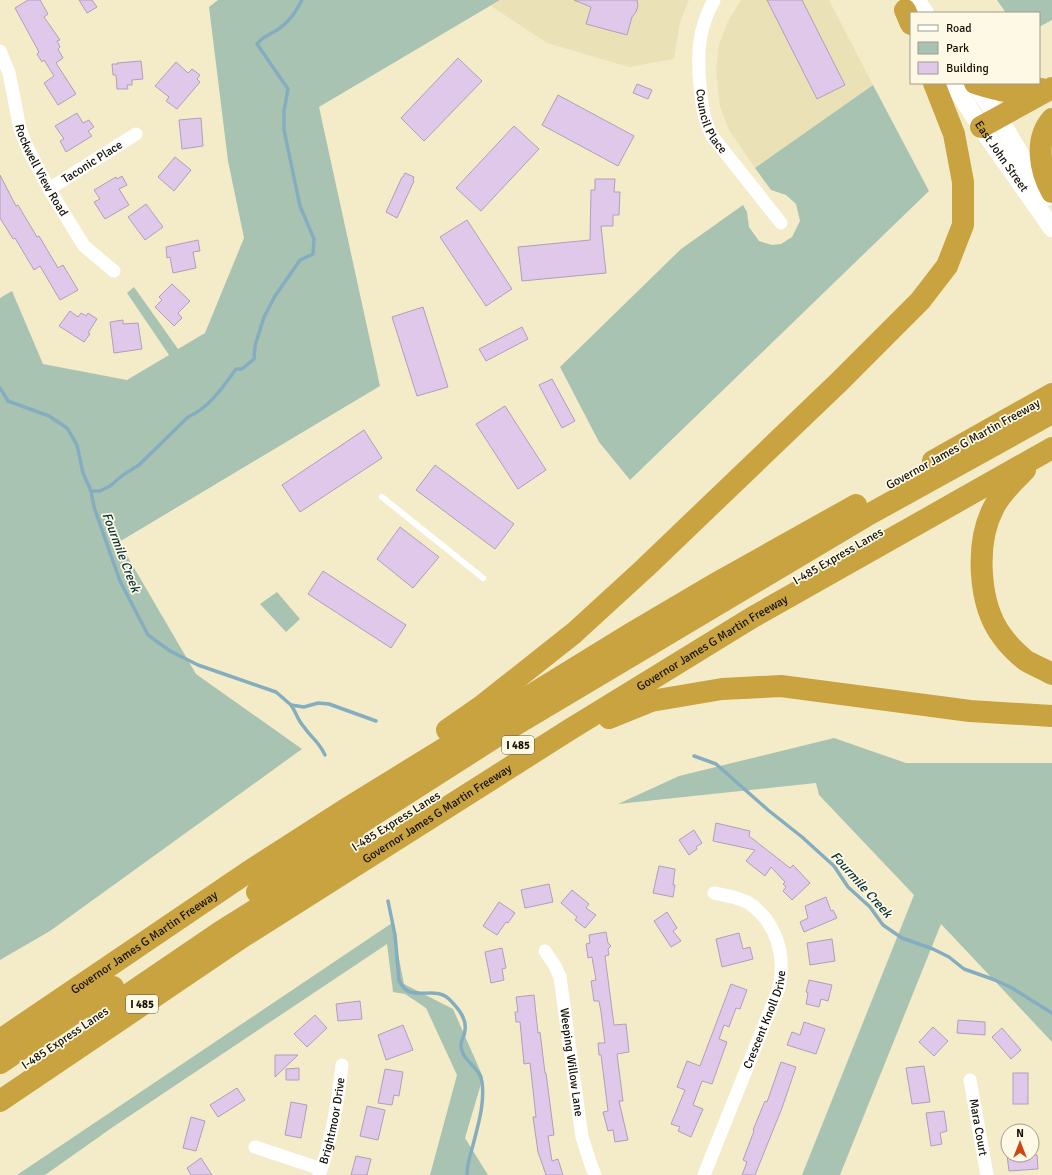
<svg xmlns="http://www.w3.org/2000/svg" width="1052" height="1175" font-family="Signika,sans-serif">
  <style>
    .built { fill: #eae1b6 }
    .green { fill: #a9c3b3 }
    .lines { fill: none; stroke-linecap: round; stroke-linejoin: round }
    .stream { stroke: #84aebf; stroke-width: 3.5 }
    .building { fill: #dfc8ea; stroke: #b29ebb }
    .lane { stroke: #fff; stroke-width: 6 }
    .street { stroke: #fff; stroke-width: 13 }
    .secondary { stroke: #fff; stroke-width: 18 }
    .highway { stroke: #caa341; stroke-width: 22 }
    .labels { text-anchor: middle; stroke-width: 3.5; stroke-linejoin: round; paint-order: stroke }
    .shield { fill: #fef9e4; stroke: #5a5748; stroke-width: 1 }
    .shield-label { font-size: 11px; font-weight: bold; fill: #141105 }
    .street-label { font-size: 12px; fill: #141105; stroke: #fef9e4 }
    .water-label { font-size: 13px; font-style: italic; fill: #07303d; stroke: #fef9e4 }
  </style>
  <rect width="100%" height="100%" fill="#f4ecc9"/>
  <g class="built">
    <polygon points="501,0 689,0 680,22 674,59 629,67 547,43 491,6"/>
    <polygon points="741,0 829,0 873,85 755,168 729,130 720,107 716,70 719,45 728,21"/>
  </g>
  <g class="green">
    <polygon points="218,0 500,0 319,107 380,386 119,542 196,674 302,749 50,931 0,960 0,298 12,291 43,364 127,380 169,355 127,293 134,287 178,349 205,333 244,238 228,161 209,7"/>
    <polygon points="997,0 1052,0 1052,20 1039,27 1039,13 1006,13"/>
    <polygon points="873,85 929,191 630,480 599,442 560,367 681,249 743,205 747,212 749,227 759,241 772,245 781,244 792,237 800,221 796,204 786,195 771,190 755,168"/>
    <polygon points="277,592 300,619 286,632 260,604"/>
    <polygon points="834,738 906,763 1052,763 1052,1042 941,924 840,1175 802,1175 914,895 819,795 816,783 618,804 679,776"/>
    <polygon points="392,923 404,984 453,1009 483,1077 465,1138 488,1175 430,1175 457,1075 426,1008 405,994 393,992 387,944 113,1127 45,1175 17,1175"/>
  </g>
  <g class="lines">
    <g class="stream">
      <polyline points="0,388 8,401 49,416 67,428 77,445 83,473 91,491 94,507 120,581 148,635 170,651 198,665 276,692 291,705 304,707 318,703 329,704 376,721"/>
      <path d="M91,491h9l10,-5 13,-11 16,-10 49,-48c21,-9 35,-30 48,-48h6l12,-10 1,-13 9,-29 11,-21 25,-36 13,-6 1,-15 -14,-33 -16,-76v-19l4,-22 -31,-45c6,-8 15,-10 23,-16 11,-8 16,-17 22,-28"/>
      <path d="M291,705c5,7 7,16 13,22 8,12 14,13 21,28"/>
      <polyline points="694,756 716,764 768,810 802,837 834,866 848,887 870,907 883,925 902,938 933,949 949,957 964,969 995,980 1012,988 1052,1013"/>
      <path d="M388,901l7,34 4,45c10,25 34,4 50,19 8,8 18,19 16,31 0,6 -5,11 -4,17 2,15 19,20 21,35 3,21 -4,43 -9,63 -3,11 -6,19 -6,30"/>
    </g>
  </g>
  <g class="building">
    <polygon points="28,0 40,0 48,14 44,17 60,40 57,41 60,47 58,49 63,58 56,63 76,94 58,105 44,83 54,76 44,60 42,62 37,54 39,52 15,8"/>
    <polygon points="79,0 92,0 97,7 87,13"/>
    <polygon points="574,0 637,0 638,6 636,12 632,17 627,35 586,24 591,7"/>
    <polygon points="767,0 802,0 845,85 817,99"/>
    <polygon points="458,58 482,81 424,141 401,118"/>
    <polygon points="141,61 143,79 132,80 132,85 127,85 128,89 117,89 116,75 113,75 112,64 118,64 117,63"/>
    <polygon points="176,62 188,73 192,69 200,75 197,79 200,82 177,109 166,101 169,97 155,86"/>
    <polygon points="637,84 652,90 648,99 633,93"/>
    <polygon points="558,95 634,136 618,166 542,125"/>
    <polygon points="77,113 83,123 89,120 94,127 88,131 92,136 66,152 60,141 64,139 55,126"/>
    <polygon points="201,118 203,146 182,149 179,120"/>
    <polygon points="514,126 539,149 481,211 456,188"/>
    <polygon points="175,157 191,170 174,191 158,177"/>
    <polygon points="405,173 414,177 413,180 414,181 397,218 386,212 402,177 403,177"/>
    <polygon points="0,175 16,206 18,205 37,237 39,236 58,268 63,265 78,290 60,300 40,266 34,270 15,238 13,239 0,218"/>
    <polygon points="122,176 127,185 119,189 129,205 105,219 94,202 100,199 94,190 116,177 117,179"/>
    <polygon points="595,179 615,179 614,192 620,192 619,215 613,215 613,226 601,226 606,273 522,281 518,247 590,240 591,190 595,190"/>
    <polygon points="146,204 163,227 145,240 128,217"/>
    <polygon points="467,220 512,289 486,306 440,237"/>
    <polygon points="198,240 200,251 193,252 196,268 173,273 170,257 167,258 166,247"/>
    <polygon points="172,284 190,301 178,313 182,318 174,326 155,307 162,300 159,297"/>
    <polygon points="423,307 448,387 417,396 392,317"/>
    <polygon points="70,311 78,317 81,313 86,316 88,313 97,319 88,333 90,334 84,342 59,326"/>
    <polygon points="123,320 123,324 138,323 142,349 114,353 110,322"/>
    <polygon points="522,327 528,339 486,361 479,349"/>
    <polygon points="552,379 575,421 562,428 539,385"/>
    <polygon points="505,406 546,470 518,489 476,424"/>
    <polygon points="364,430 382,458 300,512 282,485"/>
    <polygon points="435,465 514,524 495,549 416,490"/>
    <polygon points="400,527 439,557 413,588 377,559"/>
    <polygon points="323,571 406,625 391,648 308,594"/>
    <polygon points="716,823 750,831 749,836 790,868 793,865 810,883 792,900 783,891 786,887 783,884 785,882 771,867 765,876 746,861 755,850 713,841"/>
    <polygon points="694,830 702,843 696,847 697,849 689,855 679,840"/>
    <polygon points="659,866 675,869 673,885 675,885 673,897 653,893"/>
    <polygon points="549,884 553,902 525,908 521,890"/>
    <polygon points="572,890 589,904 586,908 596,915 585,928 575,920 577,917 561,903"/>
    <polygon points="826,897 831,911 833,910 837,918 804,932 800,922 808,918 805,906"/>
    <polygon points="499,902 515,913 508,923 506,922 497,935 483,926"/>
    <polygon points="667,912 677,928 673,931 681,941 671,947 654,921"/>
    <polygon points="606,932 608,943 611,946 608,949 609,955 605,956 614,1025 626,1024 629,1052 617,1054 623,1101 619,1101 628,1140 615,1142 613,1130 608,1131 603,1112 608,1111 601,1055 599,1055 598,1043 605,1043 601,1012 599,1001 594,1001 591,981 596,980 592,957 588,958 586,944 590,943 589,935"/>
    <polygon points="739,933 743,949 750,947 753,959 722,967 716,939"/>
    <polygon points="832,939 835,961 810,965 807,943"/>
    <polygon points="502,948 506,968 502,969 504,980 491,983 485,952"/>
    <polygon points="809,980 832,985 828,1001 821,999 819,1007 806,1004 808,993 806,992"/>
    <polygon points="731,984 747,990 740,1009 736,1008 729,1027 724,1025 719,1039 727,1042 712,1084 702,1081 693,1105 703,1109 691,1137 678,1131 680,1127 671,1124 685,1090 677,1087 687,1061 700,1066"/>
    <polygon points="534,995 538,1033 540,1032 545,1073 546,1073 554,1135 548,1136 552,1161 558,1159 563,1175 546,1175 538,1152 533,1117 536,1117 530,1063 524,1064 520,1022 516,1022 515,1012 518,1012 516,997"/>
    <polygon points="360,1001 362,1019 338,1021 336,1004"/>
    <polygon points="315,1015 327,1028 307,1047 294,1034"/>
    <polygon points="958,1020 985,1022 985,1035 957,1033"/>
    <polygon points="804,1022 825,1029 816,1054 787,1045 792,1032 800,1035"/>
    <polygon points="403,1025 413,1050 386,1060 378,1035"/>
    <polygon points="933,1027 948,1041 934,1056 919,1042"/>
    <polygon points="1002,1028 1021,1050 1011,1059 992,1037"/>
    <polygon points="275,1055 298,1055 275,1077"/>
    <polygon points="781,1062 796,1067 782,1108 755,1175 742,1175 747,1162 743,1160 754,1131 753,1130 765,1101 767,1102"/>
    <polygon points="924,1066 930,1102 912,1104 906,1068"/>
    <polygon points="299,1068 299,1080 286,1080 286,1069"/>
    <polygon points="385,1069 403,1072 399,1096 394,1095 392,1105 378,1103"/>
    <rect x="1013" y="1073" width="15" height="31"/>
    <polygon points="237,1088 245,1100 218,1117 210,1105"/>
    <polygon points="291,1102 307,1105 301,1138 285,1135"/>
    <polygon points="367,1106 385,1110 378,1140 360,1136"/>
    <polygon points="944,1111 947,1131 940,1133 942,1144 931,1146 926,1113"/>
    <polygon points="191,1117 205,1121 196,1151 183,1148"/>
    <polygon points="1007,1155 1037,1155 1038,1169 1009,1171"/>
    <polygon points="356,1156 371,1159 367,1175 351,1175"/>
    <polygon points="201,1158 212,1175 191,1175 187,1168"/>
  </g>
  <g class="lines">
    <polyline class="lane" points="382,497 483,578"/>
    <g class="street">
      <path id="s1" d="M714,0c-16,29 -17,54 -14,86 2,20 3,32 12,50l69,87"/>
      <path id="s2" d="M0,51l9,22 11,56 8,20 21,40 35,57 30,25"/>
      <path id="s3" d="M49,189l87,-55"/>
      <path id="s4" d="M545,951l10,15 5,11 22,160 9,28 4,10"/>
      <path id="s5" d="M970,1080l17,95"/>
      <polyline points="255,1147 321,1169"/>
      <path id="s6" d="M319,1175c13,-35 19,-73 23,-110"/>
      <path id="s7" d="M704,1175l75,-187c5,-25 2,-49 -14,-70 -5,-6 -11,-12 -18,-16 -11,-5 -22,-7 -33,-9"/>
    </g>
    <g class="secondary">
      <polyline points="916,0 925,13"/>
      <path id="s8" d="M953,83l28,44 71,101"/>
      <polyline points="974,83 998,117 1046,197"/>
    </g>
    <g class="highway">
      <polyline points="905,10 911,24"/>
      <path d="M975,83c22,7 43,13 66,6"/>
      <path d="M1052,119c-18,20 -12,52 0,73"/>
      <polyline points="981,127 1052,88"/>
      <polyline points="933,461 1052,394"/>
      <path d="M1025,470c-11,11 -24,23 -31,37 -19,35 -16,97 8,129 5,7 16,18 23,24 8,5 18,9 27,14"/>
      <polyline points="609,718 651,701 722,689 781,686 970,711 1052,716"/>
      <polyline points="447,730 483,705 574,633 645,568 839,382 920,301 947,266 963,225 963,182 954,134 934,83"/>
      <polyline points="257,892 356,826 500,734 866,516 1052,413"/>
      <polyline points="98,1015 220,932 361,844"/>
      <path id="s9" d="M0,1040l248,-168 98,-63 284,-175 85,-50 141,-79"/>
      <polyline points="0,1063 113,987"/>
      <path id="s10" d="M0,1101l244,-165 325,-206 184,-113 299,-169"/>
    </g>
  </g>
  <g class="labels">
    <g class="shield">
      <rect x="502" y="736" width="32" height="18" rx="3"/>
      <rect x="126" y="995" width="32" height="18" rx="3"/>
    </g>
    <g class="shield-label">
      <text x="518" y="749">I 485</text>
      <text x="142" y="1008">I 485</text>
    </g>
    <g class="street-label">
      <text dy="4" stroke="none"><textPath href="#s1" startOffset="126">Council Place</textPath></text>
      <text dy="4" stroke="none"><textPath href="#s8" startOffset="88">East John Street</textPath></text>
      <text dy="4" stroke="none"><textPath href="#s3" startOffset="51">Taconic Place</textPath></text>
      <text dy="4" stroke="none"><textPath href="#s2" startOffset="127">Rockwell View Road</textPath></text>
      <text transform="translate(963 444) rotate(-29)" y="4">Governor James G Martin Freeway</text>
      <text transform="translate(838 556) rotate(-30)" y="4">I-485 Express Lanes</text>
      <text dy="4" stroke="none"><textPath href="#s10" startOffset="847">Governor James G Martin Freeway</textPath></text>
      <text dy="4" stroke="none"><textPath href="#s10" startOffset="523">Governor James G Martin Freeway</textPath></text>
      <text transform="translate(396 821) rotate(-32)" y="4">I-485 Express Lanes</text>
      <text dy="4" stroke="none"><textPath href="#s9" startOffset="174">Governor James G Martin Freeway</textPath></text>
      <text dy="4" stroke="none"><textPath href="#s7" startOffset="167">Crescent Knoll Drive</textPath></text>
      <text transform="translate(65 1038) rotate(-34)" y="4">I-485 Express Lanes</text>
      <text dy="4" stroke="none"><textPath href="#s4" startOffset="116">Weeping Willow Lane</textPath></text>
      <text dy="4" stroke="none"><textPath href="#s6" startOffset="56">Brightmoor Drive</textPath></text>
      <text dy="4" stroke="none"><textPath href="#s5" startOffset="48">Mara Court</textPath></text>
    </g>
    <g class="water-label">
      <text transform="translate(122 552) rotate(69)" y="5">Fourmile Creek</text>
      <text transform="translate(862 884) rotate(48)" y="5">Fourmile Creek</text>
    </g>
  </g>
  <rect x="910" y="12" width="130" height="72" fill="#fef9e4" stroke="#a09c8b"/>
  <rect x="918" y="25" width="20" height="6" fill="#ffffff" stroke="#a09c8b"/>
  <text x="946" y="32" font-size="12" fill="#141105">Road</text>
  <rect x="918" y="42" width="20" height="12" fill="#a9c3b3" stroke="#a09c8b"/>
  <text x="946" y="52" font-size="12" fill="#141105">Park</text>
  <rect x="918" y="62" width="20" height="12" fill="#dfc8ea" stroke="#a09c8b"/>
  <text x="946" y="72" font-size="12" fill="#141105">Building</text>
  <g transform="translate(1020 1143)"><circle r="19" fill="#fef9e4" stroke="#a09c8b"/>
  <path d="M0-3L7 15L0 10L-7 15Z" fill="#ce4712"/>
  <text y="-6" font-size="11" font-weight="bold" text-anchor="middle" fill="#141105">N</text>
  </g>
</svg>
